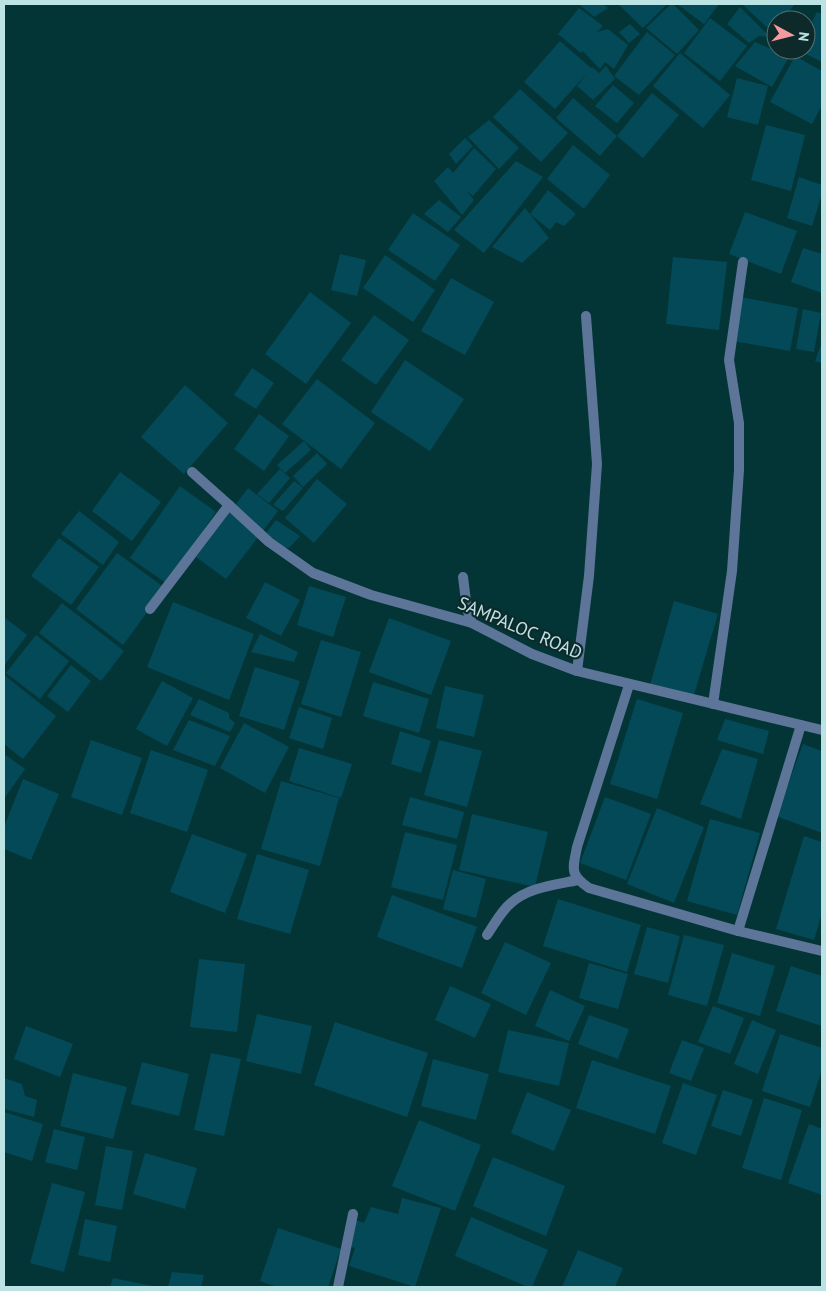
<svg xmlns="http://www.w3.org/2000/svg" width="826" height="1291" font-family="'PT Sans',sans-serif">
  <style>
    .building { fill: #044958 }
    .lines { fill: none; stroke-linecap: round; stroke-linejoin: round }
    .lane { stroke: #5d7599; stroke-width: 10 }
    .street { stroke: #5d7599; stroke-width: 10 }
    .labels { text-anchor: middle; stroke-width: 4.5; stroke-linejoin: round; paint-order: stroke }
    .street-label { font-size: 18px; fill: #bce3e4; stroke: #0e292a }
  </style>
  <rect width="100%" height="100%" fill="#033537"/>
  <g class="building">
    <polygon points="579,4 603,4 608,8 594,17"/>
    <polygon points="618,4 667,4 643,28"/>
    <polygon points="671,4 673,4 699,30 677,54 646,28"/>
    <polygon points="677,4 719,4 704,24"/>
    <polygon points="742,4 795,4 782,20 776,20 776,27 772,32"/>
    <polygon points="740,7 770,37 759,36 749,43 727,24"/>
    <polygon points="579,8 603,26 597,32 608,29 628,45 614,69 605,62 600,69 583,51 581,53 558,34"/>
    <polygon points="817,12 822,14 822,62 798,50 806,50 806,34"/>
    <polygon points="710,18 747,46 720,81 684,53"/>
    <polygon points="630,24 640,34 629,43 619,32"/>
    <polygon points="647,32 675,55 639,95 614,76"/>
    <polygon points="560,41 591,68 592,67 599,73 606,66 615,79 593,100 577,86 588,72 555,109 524,82"/>
    <polygon points="755,42 789,57 772,87 735,66"/>
    <polygon points="680,53 730,95 703,128 653,86"/>
    <polygon points="795,56 822,71 822,105 812,124 770,102"/>
    <polygon points="737,78 768,86 758,125 727,117"/>
    <polygon points="613,85 634,103 617,123 595,106"/>
    <polygon points="520,89 568,133 541,162 493,117"/>
    <polygon points="652,93 679,115 643,158 617,136"/>
    <polygon points="573,98 617,136 600,156 556,118"/>
    <polygon points="489,120 519,148 499,169 468,137"/>
    <polygon points="766,125 805,135 791,191 751,180"/>
    <polygon points="465,138 473,146 456,164 449,154"/>
    <polygon points="573,145 610,175 584,209 547,179"/>
    <polygon points="474,148 496,169 473,196 466,190 474,200 462,215 434,181 448,167 453,173"/>
    <polygon points="516,161 543,177 484,253 454,230"/>
    <polygon points="799,177 822,185 822,194 812,226 787,218"/>
    <polygon points="548,190 576,214 564,226 556,222 550,230 530,214"/>
    <polygon points="439,200 461,217 448,232 424,214"/>
    <polygon points="525,208 549,238 522,263 492,247"/>
    <polygon points="745,212 797,231 781,274 729,254"/>
    <polygon points="413,213 460,245 435,281 388,250"/>
    <polygon points="803,248 822,254 822,293 791,282"/>
    <polygon points="340,254 366,260 357,296 331,290"/>
    <polygon points="385,255 435,290 413,322 363,288"/>
    <polygon points="673,257 727,262 719,330 666,324"/>
    <polygon points="451,278 494,302 465,355 421,331"/>
    <polygon points="310,292 351,323 306,384 265,354"/>
    <polygon points="741,297 798,308 790,351 733,341"/>
    <polygon points="803,309 821,313 814,352 796,349"/>
    <polygon points="374,315 409,340 376,385 341,360"/>
    <polygon points="822,342 822,363 815,361"/>
    <polygon points="405,360 464,399 430,451 371,412"/>
    <polygon points="252,368 274,383 256,409 234,395"/>
    <polygon points="317,379 375,423 341,469 282,424"/>
    <polygon points="185,385 228,423 184,474 141,437"/>
    <polygon points="259,414 289,436 264,471 234,449"/>
    <polygon points="304,441 311,450 285,473 277,465"/>
    <polygon points="317,453 327,464 303,487 293,476"/>
    <polygon points="280,469 290,478 269,503 257,494"/>
    <polygon points="120,472 161,502 132,541 92,511"/>
    <polygon points="317,479 347,504 314,543 285,518"/>
    <polygon points="294,481 303,488 283,511 273,505"/>
    <polygon points="180,486 216,512 166,583 130,558"/>
    <polygon points="248,488 278,511 226,579 196,557"/>
    <polygon points="79,511 119,542 103,565 61,534"/>
    <polygon points="276,520 300,536 289,548 277,546 261,540"/>
    <polygon points="59,538 99,567 71,605 31,576"/>
    <polygon points="117,553 165,588 123,645 76,609"/>
    <polygon points="265,582 300,600 281,636 246,618"/>
    <polygon points="309,586 346,597 333,637 297,625"/>
    <polygon points="674,601 718,614 693,698 650,685"/>
    <polygon points="173,602 254,634 229,700 147,667"/>
    <polygon points="62,603 124,651 101,681 39,633"/>
    <polygon points="4,617 27,635 4,666"/>
    <polygon points="389,618 451,641 431,695 369,672"/>
    <polygon points="260,634 298,652 294,662 251,652"/>
    <polygon points="36,635 69,661 40,699 6,673"/>
    <polygon points="321,640 361,652 341,717 301,704"/>
    <polygon points="71,665 91,681 68,712 47,696"/>
    <polygon points="255,667 300,681 284,730 239,716"/>
    <polygon points="4,675 56,716 23,759 4,744"/>
    <polygon points="162,681 193,698 167,746 136,729"/>
    <polygon points="373,682 429,699 419,733 363,716"/>
    <polygon points="445,686 484,695 474,737 436,728"/>
    <polygon points="199,699 229,713 229,718 235,723 230,732 190,715"/>
    <polygon points="637,699 683,713 657,799 610,784"/>
    <polygon points="299,707 332,718 323,749 289,738"/>
    <polygon points="725,719 769,731 763,754 717,740"/>
    <polygon points="189,720 230,736 215,766 173,750"/>
    <polygon points="244,723 289,747 265,793 220,768"/>
    <polygon points="400,731 431,741 421,773 391,764"/>
    <polygon points="91,740 142,758 122,815 71,797"/>
    <polygon points="439,740 482,751 467,807 424,795"/>
    <polygon points="803,744 822,751 822,833 776,816"/>
    <polygon points="299,748 352,764 341,798 289,781"/>
    <polygon points="722,749 758,759 741,819 700,804"/>
    <polygon points="151,750 208,770 187,832 130,813"/>
    <polygon points="4,754 25,769 4,799"/>
    <polygon points="23,779 59,794 31,860 4,849 4,827"/>
    <polygon points="281,781 339,798 320,866 261,849"/>
    <polygon points="410,797 464,812 457,839 402,825"/>
    <polygon points="605,797 651,814 626,880 580,863"/>
    <polygon points="657,808 704,827 674,903 627,884"/>
    <polygon points="472,814 548,832 535,887 459,870"/>
    <polygon points="710,819 760,833 737,915 687,901"/>
    <polygon points="405,832 457,845 443,900 391,887"/>
    <polygon points="192,834 247,854 225,913 170,892"/>
    <polygon points="804,836 822,842 822,913 814,940 776,929"/>
    <polygon points="257,854 309,870 290,934 237,919"/>
    <polygon points="453,870 486,879 476,918 443,909"/>
    <polygon points="392,895 477,927 462,968 377,937"/>
    <polygon points="558,899 641,925 627,972 543,946"/>
    <polygon points="647,927 680,936 668,983 634,974"/>
    <polygon points="684,935 724,945 707,1006 668,995"/>
    <polygon points="505,942 551,963 526,1015 481,993"/>
    <polygon points="732,953 775,966 760,1016 717,1003"/>
    <polygon points="199,959 245,964 237,1032 190,1027"/>
    <polygon points="589,963 628,974 618,1009 579,998"/>
    <polygon points="791,966 822,976 822,1026 776,1011"/>
    <polygon points="450,986 491,1004 475,1038 435,1020"/>
    <polygon points="550,990 585,1006 569,1041 535,1026"/>
    <polygon points="713,1006 744,1018 730,1054 698,1042"/>
    <polygon points="257,1014 312,1026 301,1074 246,1061"/>
    <polygon points="589,1015 629,1029 618,1059 578,1044"/>
    <polygon points="752,1020 776,1030 758,1074 734,1064"/>
    <polygon points="335,1022 428,1053 407,1117 314,1085"/>
    <polygon points="26,1026 73,1044 60,1077 14,1059"/>
    <polygon points="508,1030 569,1043 559,1086 498,1072"/>
    <polygon points="780,1034 822,1048 822,1069 810,1107 762,1091"/>
    <polygon points="682,1040 704,1048 691,1081 669,1073"/>
    <polygon points="211,1053 241,1059 224,1136 194,1130"/>
    <polygon points="433,1059 489,1074 476,1120 421,1106"/>
    <polygon points="592,1060 671,1086 655,1134 576,1108"/>
    <polygon points="142,1062 189,1074 179,1116 131,1104"/>
    <polygon points="73,1073 127,1087 113,1139 60,1126"/>
    <polygon points="4,1078 22,1084 25,1096 37,1100 34,1117 4,1109"/>
    <polygon points="683,1083 717,1095 696,1155 662,1143"/>
    <polygon points="723,1090 753,1100 741,1136 711,1126"/>
    <polygon points="527,1092 571,1110 554,1151 511,1133"/>
    <polygon points="764,1098 802,1110 781,1180 742,1168"/>
    <polygon points="4,1112 43,1124 32,1161 4,1152"/>
    <polygon points="419,1120 481,1145 455,1211 392,1186"/>
    <polygon points="809,1124 822,1129 822,1195 788,1183"/>
    <polygon points="54,1129 85,1137 77,1170 45,1162"/>
    <polygon points="106,1146 133,1151 122,1210 95,1205"/>
    <polygon points="145,1153 197,1168 185,1209 133,1194"/>
    <polygon points="493,1157 565,1186 546,1236 473,1206"/>
    <polygon points="52,1183 85,1192 64,1272 30,1263"/>
    <polygon points="402,1198 441,1208 415,1287 349,1266 355,1248 348,1246 356,1220 364,1223 371,1207 398,1214"/>
    <polygon points="471,1217 548,1250 532,1287 528,1287 455,1256"/>
    <polygon points="85,1219 117,1226 110,1262 78,1255"/>
    <polygon points="278,1228 341,1249 328,1287 277,1287 260,1281"/>
    <polygon points="578,1250 623,1268 615,1287 562,1287"/>
    <polygon points="172,1272 204,1275 201,1287 168,1287"/>
    <polygon points="113,1278 153,1286 153,1287 110,1287"/>
  </g>
  <g class="lines">
    <polyline class="lane" points="463,577 467,609 472,623"/>
    <g class="street">
      <polyline points="229,505 269,542 313,573 371,595 472,623 532,654 577,671 822,730"/>
      <polyline points="150,609 229,505 192,472"/>
      <polyline points="577,671 589,576 597,464 586,316"/>
      <path d="M629,685l-52,162c-4,22 -8,27 12,41l149,43 63,-206"/>
      <polyline points="713,704 732,571 739,470 739,423 729,360 743,262"/>
      <polyline points="738,931 822,951"/>
      <path d="M487,935c7,-10 14,-24 24,-32 18,-16 44,-18 67,-23"/>
      <polyline points="338,1287 353,1214"/>
    </g>
  </g>
  <g class="labels">
    <g class="street-label">
      <text transform="translate(520 628) rotate(23)" y="6">SAMPALOC ROAD</text>
    </g>
  </g>
  <rect width="826" height="1291" fill="none" stroke="#bce3e4" stroke-width="10"/>
  <g transform="translate(791 35) rotate(97)"><circle r="24" fill="#0e292a" stroke="#547374"/>
  <path d="M0-4L9 19L0 12L-9 19Z" fill="#f59b9d"/>
  <text y="-8" font-size="14" font-weight="bold" text-anchor="middle" fill="#bce3e4">N</text>
  </g>
</svg>
